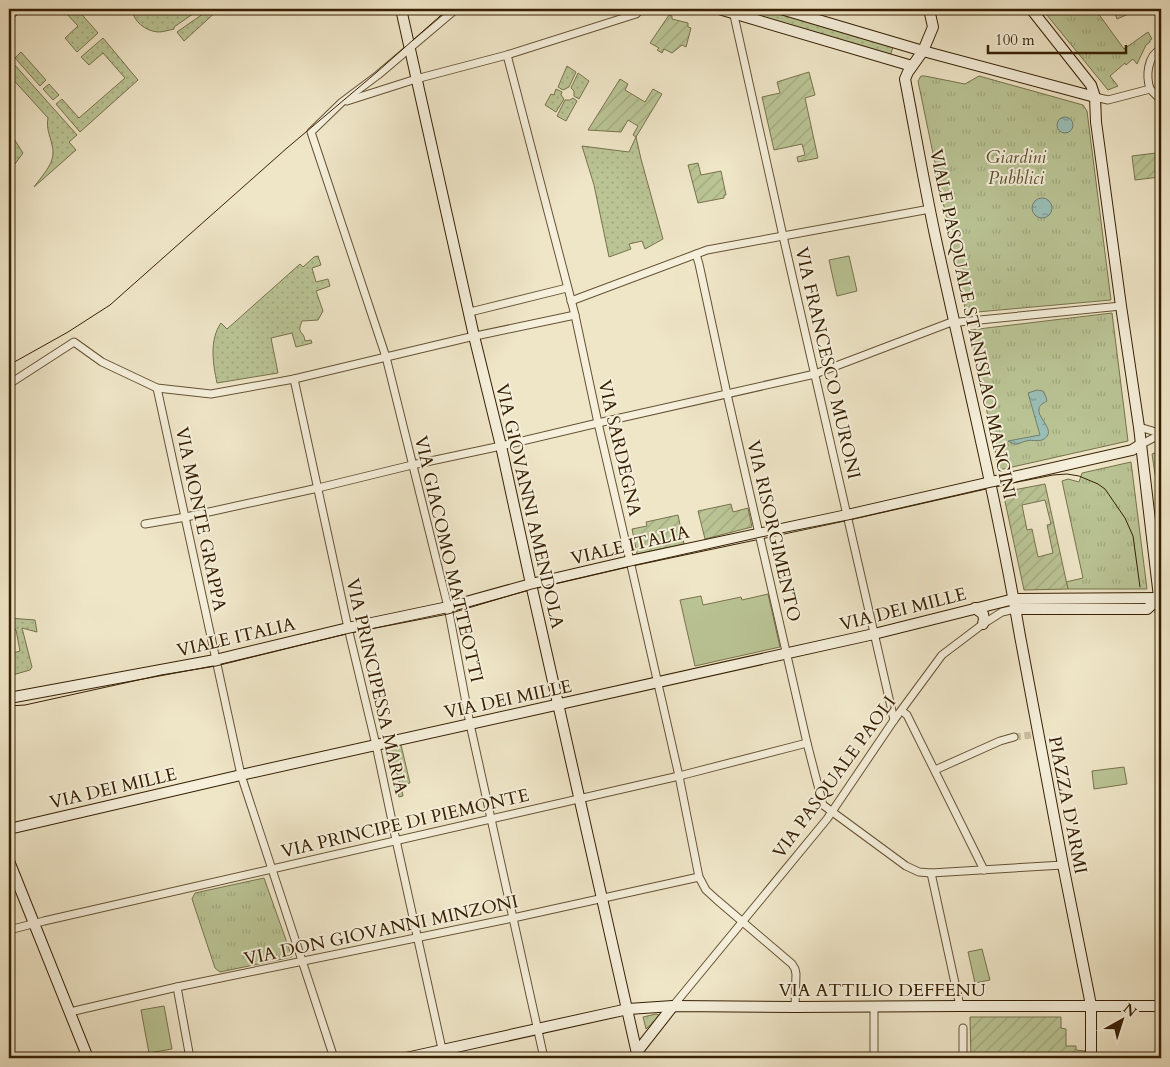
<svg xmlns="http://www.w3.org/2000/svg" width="1170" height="1067" font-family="Cardo,serif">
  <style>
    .grass { fill: url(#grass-dots); stroke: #78724c }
    .park { fill: url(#park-tufts); stroke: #78724c }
    .garden { fill: url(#garden-furrows); stroke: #78724c; fill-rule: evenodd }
    .pitch { fill: #bac495; stroke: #78724c }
    .water { fill: url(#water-ripples); stroke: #727f6f }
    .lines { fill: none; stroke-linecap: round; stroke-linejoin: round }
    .street-tunnel { stroke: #cabea1; stroke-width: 7; stroke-dasharray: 7 3.5; stroke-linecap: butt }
    .street-casing { stroke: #655234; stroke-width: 9 }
    .secondary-casing { stroke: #372003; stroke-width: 12 }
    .street { stroke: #f5efdb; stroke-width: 7 }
    .secondary { stroke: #f5efdb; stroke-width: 10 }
    .tram { stroke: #372003; stroke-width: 1 }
    .labels { text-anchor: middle; stroke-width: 4; stroke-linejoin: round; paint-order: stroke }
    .park-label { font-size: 18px; font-style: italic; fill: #5e512f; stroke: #f5efdb }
    .street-label { font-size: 18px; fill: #372003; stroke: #f5efdb }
  </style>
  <defs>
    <pattern id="grass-dots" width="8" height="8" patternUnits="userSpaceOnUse" patternTransform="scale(1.25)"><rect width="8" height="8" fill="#bac495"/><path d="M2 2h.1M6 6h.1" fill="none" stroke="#a0a87f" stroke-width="1.8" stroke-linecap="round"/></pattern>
    <pattern id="park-tufts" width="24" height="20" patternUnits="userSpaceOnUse" patternTransform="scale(1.25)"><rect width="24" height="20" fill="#bac495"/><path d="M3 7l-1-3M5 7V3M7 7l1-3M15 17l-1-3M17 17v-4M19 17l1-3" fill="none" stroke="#a0a87f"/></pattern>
    <pattern id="garden-furrows" width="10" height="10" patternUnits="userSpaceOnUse" patternTransform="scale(1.25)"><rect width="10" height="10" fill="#bac495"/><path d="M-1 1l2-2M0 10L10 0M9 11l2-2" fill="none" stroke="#a0a87f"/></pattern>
    <pattern id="water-ripples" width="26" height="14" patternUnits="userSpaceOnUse" patternTransform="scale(1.25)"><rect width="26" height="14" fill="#9abfb7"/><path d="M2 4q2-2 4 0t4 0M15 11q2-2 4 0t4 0" fill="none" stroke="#7e9b93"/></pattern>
  </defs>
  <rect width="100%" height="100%" fill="#efe6c8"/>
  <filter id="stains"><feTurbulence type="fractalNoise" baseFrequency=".004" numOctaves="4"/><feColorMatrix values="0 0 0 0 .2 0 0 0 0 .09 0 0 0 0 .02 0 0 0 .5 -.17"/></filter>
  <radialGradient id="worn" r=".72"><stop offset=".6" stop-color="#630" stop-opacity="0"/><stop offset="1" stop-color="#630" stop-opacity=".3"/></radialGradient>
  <g class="grass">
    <polygon points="9,9 24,9 9,22"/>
    <polygon points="67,9 77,9 98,33 77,52 65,38 78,26 65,12"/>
    <path d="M132,9h68l-26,18v2c-5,1 -11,3 -16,3 -13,-1 -25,-11 -26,-23z"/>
    <polygon points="210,9 219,9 184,41 177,32"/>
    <polygon points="743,9 765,9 893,47 890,56 742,11"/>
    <polygon points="103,38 138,80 80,132 56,104 62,99 79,118 125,78 103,53 89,65 81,57"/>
    <polygon points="21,52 46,80 40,86 15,58"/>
    <path d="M13,63l64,72 -8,7 7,8 -42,37c9,-13 23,-25 18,-42 -2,-10 -6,-16 -4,-27l-39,-43v-9z"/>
    <polygon points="567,66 576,72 569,87 563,90 558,87"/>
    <polygon points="578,73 589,81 579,99 574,96 574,91 571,88"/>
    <polygon points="49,84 59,95 53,100 43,89"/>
    <polygon points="556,89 562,92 561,95 564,99 556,112 545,105 551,94 554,95"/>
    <polygon points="573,98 577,101 566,121 557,116 565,100 570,100"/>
    <polygon points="9,131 23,153 9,172"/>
    <polygon points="636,137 641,159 663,239 645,249 642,241 629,244 631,249 609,257 594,185 582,146 629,152"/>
    <path d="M318,256l3,9 -9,3 4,14 12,-3 2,7 -14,5 7,20 -5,9 -16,1c-6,14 2,9 3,20l6,-1 1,3 -16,4 -4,-14 -21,5 7,35 -61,10c-4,-19 -8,-43 4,-60l6,6 73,-65 3,3 11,-10z"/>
    <polygon points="1157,452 1161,455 1161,488 1160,489 1157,487 1152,454"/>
    <polygon points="9,618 35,620 37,632 22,628 32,667 30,670 9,676 9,654 20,651 16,630 9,625"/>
    <polygon points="401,745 410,783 401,785 403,796 399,797 396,786 400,785 397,773 394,773 391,761 389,761 386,749"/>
    <polygon points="656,1014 659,1015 658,1018 646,1029 643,1017"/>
  </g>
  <g class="park">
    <polygon points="1042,9 1095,9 1124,49 1148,32 1152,39 1150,40 1150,42 1146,45 1137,64 1133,59 1126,65 1125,63 1110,76 1118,86 1108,90"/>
    <polygon points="921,76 925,76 965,84 979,76 1083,105 1087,111 1111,300 966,313 918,81"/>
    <polygon points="1112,313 1128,441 999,470 970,330"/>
    <polygon points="1131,462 1147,589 1068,589 1066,582 1083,578 1062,481 1068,479 1079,482 1082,473"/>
    <polygon points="264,878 292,957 220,972 215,968 192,899 195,893"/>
  </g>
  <g class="garden">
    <polygon points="669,15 672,16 672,19 688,23 688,27 691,28 686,47 682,45 672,53 664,49 662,53 657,50 659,48 650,43"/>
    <polygon points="809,72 815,95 805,98 818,158 798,162 797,157 805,155 802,144 774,150 762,97 780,93 777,82"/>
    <polygon points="620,79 628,84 625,90 645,102 653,89 662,94 636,137 633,135 638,126 628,120 621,132 588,130"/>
    <polygon points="1156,153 1160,177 1135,180 1132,156"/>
    <polygon points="698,163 701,175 721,171 726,195 724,195 724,198 698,203 688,165"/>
    <path d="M1045,484l23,105 -44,1 -21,-98zM1045,500l6,24 -4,1 6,28 -15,4 -6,-28 -5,1 -5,-25z"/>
    <polygon points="731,504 733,512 748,508 752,527 705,539 698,511"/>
    <polygon points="678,515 684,544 637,554 632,529 647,526 646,522"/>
    <polygon points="970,1017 1061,1017 1061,1028 1066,1029 1066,1046 1076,1046 1076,1050 1085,1051 1085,1058 1031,1058 1030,1057 1018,1057 1017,1058 971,1058"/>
  </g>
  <g class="pitch">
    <polygon points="1113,9 1132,9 1133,12 1117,19"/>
    <polygon points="849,256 857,291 837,296 829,260"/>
    <polygon points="768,594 780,647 695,666 680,600 701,596 703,605 741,597 742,600"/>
    <polygon points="1124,767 1127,784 1094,789 1092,771"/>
    <polygon points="982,949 990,980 975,983 968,952"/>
    <polygon points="164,1006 172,1049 149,1053 141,1010"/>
  </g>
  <g class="water">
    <circle cx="1065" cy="125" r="8"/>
    <circle cx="1042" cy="208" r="10"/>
    <path d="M1037,390l6,1 3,6 1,4c-3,2 -8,4 -8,8 -2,10 20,23 3,31 -5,2 -10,-1 -16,1 -8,2 -9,6 -18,0l32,-6 -12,-42z"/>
  </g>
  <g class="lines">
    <polyline class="street-tunnel" points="1014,737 1031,735"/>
    <g class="street-casing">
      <g id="street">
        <polyline points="456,9 378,75 342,102 311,132 386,357 448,607 470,724 544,1058"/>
        <polyline points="733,11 783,236 894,720"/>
        <polyline points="507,55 575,315 598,423 630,561 679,776 699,877 706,890 717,900 792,964 795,969 796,974 795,1007"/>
        <path d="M1150,89c-4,-13 -3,-33 11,-40"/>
        <polyline points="1095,97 1108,100 1150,89 1161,100"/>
        <polyline points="347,101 416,79 507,55 636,14 641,9"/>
        <polyline points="696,254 699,264 727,394 807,743 823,805 906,866 919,872 931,873 1063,865"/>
        <polyline points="571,301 707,250 930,209"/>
        <polyline points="470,312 567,288"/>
        <polyline points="294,379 348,628 376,745 396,840 444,1058"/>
        <polyline points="9,384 74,342 102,362 157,388 211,394 294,379 466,338 575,315"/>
        <polyline points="157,388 241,775 334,1058"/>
        <polyline points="1139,427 1156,432 1161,431"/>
        <polyline points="1140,445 1161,434"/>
        <polyline points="145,524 186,517 318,488 412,465 501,446 598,423 815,374 949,323 1121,306"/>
        <polyline points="902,711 907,715 984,870"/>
        <polyline points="935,770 1000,741 1014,737"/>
        <polyline points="931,873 960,1006"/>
        <polyline points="9,930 44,921 679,776 807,743"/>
        <polyline points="177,987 190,1058"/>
        <polyline points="673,1006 827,819 894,720 942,655 983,624 1002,612 1015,609"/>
        <polyline points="874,1007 874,1058"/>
        <polyline points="70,1012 177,987 513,918 699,877"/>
        <polyline points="963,1058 963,1028"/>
      </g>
    </g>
    <g class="secondary-casing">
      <g id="secondary">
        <polyline points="401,9 474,336 501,446 531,584 638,1058"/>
        <polyline points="719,9 912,66"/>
        <polyline points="781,9 923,51 1095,97"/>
        <path d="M929,9l4,18 -10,24 -15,21 -3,7c10,52 19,104 30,156 29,134 62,266 85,401l43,229 26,130 2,11v52"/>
        <polyline points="1031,9 1091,85 1095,97 1096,122 1121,306 1139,427 1161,614"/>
        <polyline points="975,608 983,614 984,619 983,624"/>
        <polyline points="1015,609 1147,609 1159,598"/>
        <polyline points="9,698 215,660 348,628 448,607 531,584 630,561 847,515 1132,450 1140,445"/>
        <polyline points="9,829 241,775 874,634 1014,599 1161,598"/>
        <polyline points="9,861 88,1058"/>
        <polyline points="637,1052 673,1006"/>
        <polyline points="406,1058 628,1009 673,1006 795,1007 960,1006 1161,1006"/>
      </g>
    </g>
    <use href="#street" class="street"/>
    <use href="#secondary" class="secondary"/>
    <g class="tram">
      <polyline points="9,365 68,332 110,305 287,148 377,72 448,9"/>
      <polyline points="9,706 25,705 161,675 216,666 350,633 448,614 532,589 631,566 761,537 848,520 992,487 1053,475 1067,474 1079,476 1098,484 1105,489 1125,518 1133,536 1140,587"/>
    </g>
  </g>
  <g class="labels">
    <g class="park-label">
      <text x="1016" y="163">Giardini<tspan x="1016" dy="21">Pubblici</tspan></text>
    </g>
    <g class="street-label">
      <text transform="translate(973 324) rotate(78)" y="6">VIALE PASQUALE STANISLAO MANCINI</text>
      <text transform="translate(828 363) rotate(77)" y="6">VIA FRANCESCO MURONI</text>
      <text transform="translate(620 448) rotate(77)" y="6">VIA SARDEGNA</text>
      <text transform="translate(530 506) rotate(77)" y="6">VIA GIOVANNI AMENDOLA</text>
      <text transform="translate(201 519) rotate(78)" y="6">VIA MONTE GRAPPA</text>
      <text transform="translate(774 531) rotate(77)" y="6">VIA RISORGIMENTO</text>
      <text transform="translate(630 545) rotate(-13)" y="6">VIALE ITALIA</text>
      <text transform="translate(449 559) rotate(77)" y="6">VIA GIACOMO MATTEOTTI</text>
      <text transform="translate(903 609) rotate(-14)" y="6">VIA DEI MILLE</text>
      <text transform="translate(236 637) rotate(-13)" y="6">VIALE ITALIA</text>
      <text transform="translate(377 686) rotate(77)" y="6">VIA PRINCIPESSA MARIA</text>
      <text transform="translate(508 699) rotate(-12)" y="6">VIA DEI MILLE</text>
      <text transform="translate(834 777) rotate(-54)" y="6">VIA PASQUALE PAOLI</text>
      <text transform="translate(113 788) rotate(-13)" y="6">VIA DEI MILLE</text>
      <text transform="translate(1068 805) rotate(79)" y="6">PIAZZA D'ARMI</text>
      <text transform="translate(405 823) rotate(-13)" y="6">VIA PRINCIPE DI PIEMONTE</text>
      <text transform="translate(381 930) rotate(-12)" y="6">VIA DON GIOVANNI MINZONI</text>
      <text x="882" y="996">VIA ATTILIO DEFFENU</text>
    </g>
  </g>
  <rect width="1170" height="1067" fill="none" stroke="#efe6c8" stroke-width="30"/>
  <rect x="10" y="10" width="1150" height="1047" fill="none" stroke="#372003" stroke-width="2.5"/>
  <rect x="15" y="15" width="1140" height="1037" fill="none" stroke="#372003"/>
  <g transform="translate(1122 1020) rotate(39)" stroke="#f5efdb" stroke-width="4" paint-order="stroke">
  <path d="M0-4L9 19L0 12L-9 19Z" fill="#372003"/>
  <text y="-8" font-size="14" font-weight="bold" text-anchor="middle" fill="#372003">N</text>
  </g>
  <path d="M988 45v8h138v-8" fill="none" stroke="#372003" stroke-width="2.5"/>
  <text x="995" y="45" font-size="15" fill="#372003" stroke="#f5efdb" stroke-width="4" paint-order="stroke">100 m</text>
  <rect width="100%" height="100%" filter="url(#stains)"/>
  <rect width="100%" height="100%" fill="url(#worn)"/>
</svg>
